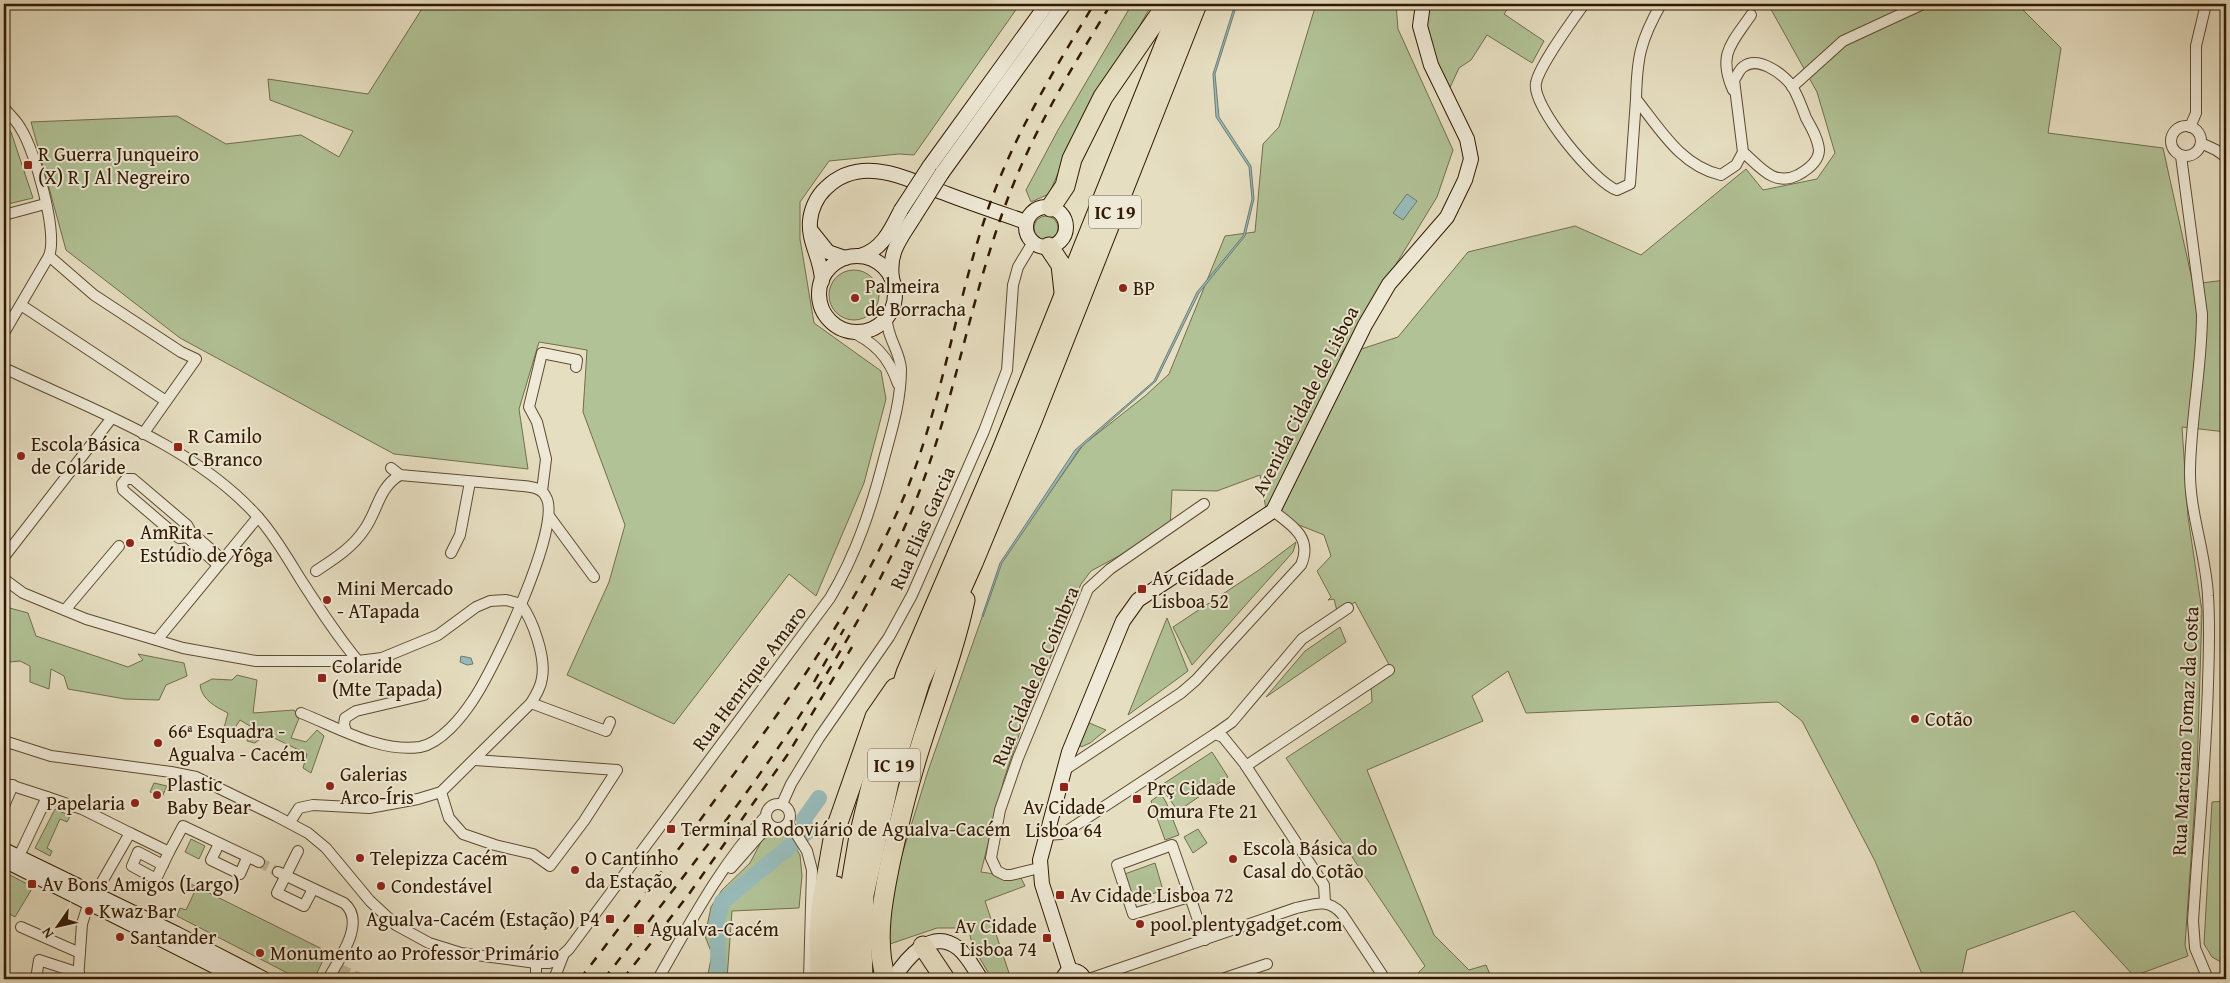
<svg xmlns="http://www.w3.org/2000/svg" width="2230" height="983" font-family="'Gentium Book Plus',serif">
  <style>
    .green { fill: #b1c296; stroke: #726e4c }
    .water { fill: #98bbba; stroke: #6f7a70 }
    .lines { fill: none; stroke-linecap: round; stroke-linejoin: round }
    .river { stroke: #98bbba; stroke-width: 16 }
    .street-tunnel { stroke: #c2b79b; stroke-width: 10; stroke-dasharray: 10 5; stroke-linecap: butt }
    .street-casing { stroke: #5f4a31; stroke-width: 12 }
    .secondary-casing { stroke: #321901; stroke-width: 16 }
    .highway-casing { stroke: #321901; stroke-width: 21 }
    .street { stroke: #efead7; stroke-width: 10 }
    .secondary { stroke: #efead7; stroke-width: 14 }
    .highway { stroke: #e6dec1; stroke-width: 19 }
    .rail { stroke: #321901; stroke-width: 2.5; stroke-dasharray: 9 9; stroke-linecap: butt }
    .secondary-bridge-casing { stroke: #321901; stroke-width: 16; stroke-linecap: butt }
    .secondary-bridge { stroke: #efead7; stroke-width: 14 }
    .poi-dot { fill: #8f2418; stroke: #efead7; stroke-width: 2 }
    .labels { text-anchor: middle; stroke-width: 4; stroke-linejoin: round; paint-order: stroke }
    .shield { fill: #efead7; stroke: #6b5841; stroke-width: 1 }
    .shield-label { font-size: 19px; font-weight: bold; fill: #321901 }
    .poi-label { font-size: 20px; fill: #321901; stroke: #efead7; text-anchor: start }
    .street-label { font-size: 20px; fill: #321901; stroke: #efead7 }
  </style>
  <rect width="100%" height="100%" fill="#e6dec1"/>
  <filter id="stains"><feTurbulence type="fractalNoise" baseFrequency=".004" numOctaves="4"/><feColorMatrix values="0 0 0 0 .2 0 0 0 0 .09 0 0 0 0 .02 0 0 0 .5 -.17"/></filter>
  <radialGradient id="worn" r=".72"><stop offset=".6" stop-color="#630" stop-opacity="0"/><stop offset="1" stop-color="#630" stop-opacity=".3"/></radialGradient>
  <g class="green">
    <polygon points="425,4 1020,4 914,155 899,154 829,161 800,202 800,239 814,323 881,371 886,399 864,483 816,596 789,574 674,724 567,675 609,582 625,525 583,412 587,350 539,342 519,409 528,469 394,454 180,338 66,250 31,122 177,116 226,144 301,135 339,157 353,131 270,100 268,79 368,94"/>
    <polygon points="1132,4 1152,4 1065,157 1049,194 1031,202 1026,190 1058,130"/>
    <polygon points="1316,4 1396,4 1398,29 1453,150 1437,197 1340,356 1398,337 1468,252 1575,226 1641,255 1746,169 1763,190 1817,179 1835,153 1817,92 1768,4 2017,4 2061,48 2048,133 2163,148 2193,284 2226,280 2226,432 2182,427 2188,517 2202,611 2197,772 2185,945 2188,956 2134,976 2074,911 1967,950 1961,979 1924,979 1875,861 1802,721 1778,702 1526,713 1508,671 1472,696 1483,721 1367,770 1434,935 1469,970 1486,965 1492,979 1412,979 1425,966 1286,758 1372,702 1371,684 1393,672 1355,602 1338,615 1334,599 1328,600 1331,597 1317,571 1331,556 1324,535 1284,519 1267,515 1260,475 1217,491 1172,490 1170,528 1091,571 1081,584 1022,726 1004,779 981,872 1021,878 1025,886 985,901 1011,979 992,979 973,947 968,928 937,928 887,945 896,874 928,771 1001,563 1083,445 1145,396 1169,374 1225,236 1255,232 1263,144 1279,127"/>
    <path d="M1427,4h84l-7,10 40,27 -12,22 -45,-28 -16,25 -12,8 -12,26c-13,-26 -24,-61 -20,-90z"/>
    <polygon points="4,125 11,132 33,198 4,205"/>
    <circle cx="1046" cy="228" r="12"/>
    <circle cx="854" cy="295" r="25"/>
    <polygon points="1296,542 1293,552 1192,665 1173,627 1259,570"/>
    <polygon points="6,607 28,613 36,636 128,667 143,660 138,654 184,663 187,676 166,685 159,700 125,699 68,689 64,676 51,669 49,689 30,682 30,666 20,661 10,662 4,654 4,610"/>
    <polygon points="1167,618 1188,671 1128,715"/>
    <polygon points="1340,627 1346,642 1266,697 1305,651"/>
    <path d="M237,675l20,5 -4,33 41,-3 5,8 -8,20 15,4 11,-12 7,6 -13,37 -8,-5 4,-14 -41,-20 -11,9 -8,-2 3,-15 -10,-6 -11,17 -8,2 7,-26c-12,-6 -26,-13 -28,-28l12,-6 20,1z"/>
    <polygon points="1087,722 1106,730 1090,743 1081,747 1079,743"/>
    <polygon points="1212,752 1228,777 1178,811 1160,786"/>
    <polygon points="154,783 167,786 162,797 150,792"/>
    <polygon points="1161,794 1166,802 1179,835 1165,840 1151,801"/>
    <polygon points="2226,801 2226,965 2212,957 2204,944 2212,802"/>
    <polygon points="55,809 70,816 67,822 60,819 47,848 52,851 50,856 35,848"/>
    <polygon points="1198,829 1207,843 1193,853 1184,837"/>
    <polygon points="774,832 787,834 800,855 802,876 799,908 732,911 727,979 707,979 712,954 705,936 711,907 722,890 750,863 764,836"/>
    <polygon points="191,839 205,846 199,859 185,852"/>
    <polygon points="1155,863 1163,890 1131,902 1122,875"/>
    <polygon points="8,874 33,887 15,917 4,911 4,881"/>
    <polygon points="191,884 322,949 320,952 326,954 314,979 299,979 177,916 180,908 186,910 194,893"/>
  </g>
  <g class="water">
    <polygon points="1235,4 1237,4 1215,74 1219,117 1251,166 1254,199 1245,236 1199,293 1156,381 1079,449 1074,457 1002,563 983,617 982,616 1000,563 1075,450 1154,381 1197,292 1243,236 1252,199 1249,167 1216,117 1213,74"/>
    <polygon points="1407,194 1417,201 1403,220 1393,213"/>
    <polygon points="461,656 471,658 473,664 467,665 460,662"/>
  </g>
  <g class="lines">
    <polyline class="river" points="719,979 717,921 722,902 806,833 804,819 819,798"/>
    <g class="street-tunnel">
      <polyline points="259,862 278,872"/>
      <polyline points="340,969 363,979"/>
    </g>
    <g class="street-casing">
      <g id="street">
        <path d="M1584,4c-12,17 -45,62 -48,79 -5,23 59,100 81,107l13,-6 6,-85"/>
        <path d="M1661,4c-21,37 -24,54 -25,95 24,30 45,67 85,76l15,-10 7,-13 -9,-72c3,-4 5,-10 9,-13 15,-12 40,7 49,19 6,10 10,21 14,32 5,9 12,20 13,32 0,11 -12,20 -21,25 -24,12 -38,-8 -55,-23"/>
        <polyline points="1792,87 1843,41 1923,4"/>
        <path d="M1733,90c-16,-36 -1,-47 18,-75"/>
        <path d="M4,108c6,7 13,13 17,21 14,22 37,103 28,127l-45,77"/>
        <circle cx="2186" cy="141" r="15"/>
        <polyline points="2190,127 2196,113 2196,46 2206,4"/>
        <polyline points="2201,143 2216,150 2226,157"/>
        <path d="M2181,156l21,158c0,52 -11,103 -12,155 -1,43 16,84 18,127 2,29 1,58 0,87 -2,79 -10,159 -15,238l2,27 13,31"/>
        <polyline points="4,215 45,204"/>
        <polyline points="49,256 94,295 181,352 196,359 143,434"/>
        <polyline points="21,305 166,401"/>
        <path d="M847,330c27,11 42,27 51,54"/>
        <path d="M4,368c86,41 190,77 254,149 17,19 30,42 43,63 18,28 36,56 57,81"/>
        <polyline points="542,491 546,459 537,422 529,407 542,353 577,360 576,367"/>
        <polyline points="549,516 594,577"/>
        <polyline points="451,553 460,535 470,482"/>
        <polyline points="4,557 111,419"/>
        <polyline points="218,565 187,537 179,538 123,490 122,484 126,479 133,479 187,525 191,532 223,560"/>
        <path d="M316,571c18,-12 36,-23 48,-41 14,-19 14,-42 36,-55"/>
        <path d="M4,579l19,14 63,26 97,29 73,13h102l24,-3 56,-23 38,-28 14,-6 16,-1 15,4c12,17 25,53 21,74 -1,9 -6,17 -11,25l-90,89 -23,7 -49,9 -56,-3 -14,3 -9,14"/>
        <polyline points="65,610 119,546"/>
        <polyline points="157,640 258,517"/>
        <polyline points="531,703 606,731 610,722"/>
        <path d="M301,713c36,14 79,40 119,34 21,-4 42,-30 53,-47 20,-29 90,-174 73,-203 -4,-9 -14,-10 -23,-11l-123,-11 -9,-7"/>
        <polyline points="346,731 344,725 345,718 356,711 424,695"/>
        <polyline points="1215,734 1232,722 1302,639 1348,608"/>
        <path d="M4,741l47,15 120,16 25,5 80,39 32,17 18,15 44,53 26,24 33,18 32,10 75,10h13l7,-2 13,-12 261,-351c27,-45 42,-92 55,-143 8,-29 16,-56 16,-86 -1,-18 -15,-33 -14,-51"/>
        <polyline points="1246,766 1389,670"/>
        <path d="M1063,771l118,-78 15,-13 105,-115c12,-27 -9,-40 -28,-54"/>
        <polyline points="4,783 47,797"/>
        <polyline points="441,792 449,818 463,834 495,845 533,854 550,866 584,821 617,770 475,760"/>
        <circle cx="778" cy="816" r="12"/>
        <polyline points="782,804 791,784 819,738 889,637 912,595 984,431 1007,370 1013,285 1018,267 1033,242"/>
        <polyline points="4,806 13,785"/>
        <polyline points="788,824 797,835 807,851 812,870 809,979"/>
        <polyline points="130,833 169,852 183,826 259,862"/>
        <polyline points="1046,835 1061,834 1067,831 1215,734 1223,737 1244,763 1324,885 1325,902"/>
        <polyline points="219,844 211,860 240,874 247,858"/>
        <polyline points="298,851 277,893 304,906 313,889"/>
        <polyline points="20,863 19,856 47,797 82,809 130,833 87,908 82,924 78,979"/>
        <polyline points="163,865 138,852 132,866 156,879 169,852"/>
        <polyline points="731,868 760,835 765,831 779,828"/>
        <polyline points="1039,868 1011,875 1005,875 997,871 991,858 1000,810 1018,758 1088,589 1110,569 1204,504"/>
        <path d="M278,872l66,31c23,19 -5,56 -16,76"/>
        <polyline points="1189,897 1133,914 1117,865 1172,845 1205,940"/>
        <polyline points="21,927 80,953"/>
        <polyline points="536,963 536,979"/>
        <polyline points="36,979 39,960 79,973"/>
        <polyline points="554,979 563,956"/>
        <path d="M658,979c32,-56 63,-115 107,-162"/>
        <path d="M1089,979l207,-71c19,-4 32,-10 46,6l43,65"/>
        <polyline points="1222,979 1267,964"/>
        <polyline points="2223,979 2226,977"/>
      </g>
    </g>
    <g class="secondary-casing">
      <g id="secondary">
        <polyline points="929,167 1047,4"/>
        <polyline points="942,173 1064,4"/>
        <circle cx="1046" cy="227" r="20"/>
        <polyline points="812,232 828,252 845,258"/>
        <path d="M860,256c22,-6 31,-26 41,-46"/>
        <circle cx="857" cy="294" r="38"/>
        <path d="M892,278c-4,-26 9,-40 22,-61"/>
        <path d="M822,281c0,-21 -14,-39 -12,-60 1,-12 7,-25 16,-33 36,-35 83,-8 121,6 26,10 53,19 79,28"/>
        <polyline points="4,850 177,934 264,979"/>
        <polyline points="4,860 240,979"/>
        <polyline points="1070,971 1042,884 1040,860 1069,752 1123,621 1138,600 1273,511 1365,325 1389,284 1447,217 1465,180 1471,159 1467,139 1431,65 1420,26 1423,4"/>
        <path d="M893,979c13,-20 38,-52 65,-31 10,8 16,21 23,31"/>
        <path d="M1062,979l5,-7c7,-3 14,0 17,7"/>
      </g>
    </g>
    <g class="highway-casing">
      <g id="highway">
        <polyline points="1051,207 1065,186 1072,159 1103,97 1167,4"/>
        <polyline points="1049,247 1061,265 1064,292"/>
        <polyline points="923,946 945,979"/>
        <polyline points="820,979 819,934 821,907 834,834 875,717 895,688"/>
        <polyline points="834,979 832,950 836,886"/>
        <polyline points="846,979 845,944 849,895 859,836 872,782 906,673 1001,452 1181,4"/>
        <polyline points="863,979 862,945 864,895 889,782 920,682 973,563 1032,421 1197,4"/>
        <path d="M886,979c-12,-38 -3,-82 5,-120 9,-41 19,-81 32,-121 15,-46 32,-91 42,-138"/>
      </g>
    </g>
    <use href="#street" class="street"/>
    <use href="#secondary" class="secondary"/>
    <use href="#highway" class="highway"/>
    <g class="rail">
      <polyline points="814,682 844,629"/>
      <path d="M580,979c50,-65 100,-131 148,-197 69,-93 133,-183 178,-290 36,-89 49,-184 79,-274 25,-77 68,-146 109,-214"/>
      <path d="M604,979c116,-150 233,-292 308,-469 41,-99 56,-204 93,-304 26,-72 66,-137 106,-202"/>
      <polyline points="623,979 689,894 788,754 852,647"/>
    </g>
    <g class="secondary-bridge-casing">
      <g id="secondary-bridge">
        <polyline points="901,210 929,167"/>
        <polyline points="914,217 942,173"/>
      </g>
    </g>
    <use href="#secondary-bridge" class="secondary-bridge"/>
  </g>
  <g class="poi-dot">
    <rect x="23" y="160" width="10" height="10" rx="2.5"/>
    <circle cx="1123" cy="288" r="5"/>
    <circle cx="855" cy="298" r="5"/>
    <rect x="173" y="442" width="10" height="10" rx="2.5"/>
    <circle cx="21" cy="456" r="5"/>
    <circle cx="130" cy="543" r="5"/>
    <rect x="1137" y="584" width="10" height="10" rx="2.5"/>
    <circle cx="327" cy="600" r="5"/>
    <rect x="317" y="673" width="10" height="10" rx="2.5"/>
    <circle cx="1915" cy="719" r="5"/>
    <circle cx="158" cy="743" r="5"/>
    <circle cx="330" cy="786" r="5"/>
    <rect x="1059" y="782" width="10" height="10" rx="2.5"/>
    <circle cx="157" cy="795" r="5"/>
    <rect x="1132" y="794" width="10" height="10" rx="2.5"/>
    <circle cx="135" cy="803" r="5"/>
    <rect x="666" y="824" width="10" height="10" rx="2.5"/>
    <circle cx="360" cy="858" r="5"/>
    <circle cx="1233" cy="859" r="5"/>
    <circle cx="575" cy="870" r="5"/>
    <rect x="27" y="879" width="10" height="10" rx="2.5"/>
    <circle cx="381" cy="886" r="5"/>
    <rect x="1055" y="890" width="10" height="10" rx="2.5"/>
    <circle cx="89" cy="911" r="5"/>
    <rect x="605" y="914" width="10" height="10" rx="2.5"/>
    <circle cx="1140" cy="924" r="5"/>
    <rect x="633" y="923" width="12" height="12" rx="2.5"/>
    <circle cx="120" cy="937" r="5"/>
    <rect x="1042" y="933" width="10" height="10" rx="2.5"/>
    <circle cx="260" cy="953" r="5"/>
  </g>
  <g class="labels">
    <g class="shield">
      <rect x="1089" y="195.5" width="52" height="33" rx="4"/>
      <rect x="868" y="748.5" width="52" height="33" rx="4"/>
    </g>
    <g class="shield-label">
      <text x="1115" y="219">IC 19</text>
      <text x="894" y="772">IC 19</text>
    </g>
    <g class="poi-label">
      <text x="38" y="161">R Guerra Junqueiro<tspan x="38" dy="23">(X) R J Al Negreiro</tspan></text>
      <text x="865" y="293">Palmeira<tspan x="865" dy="23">de Borracha</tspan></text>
      <text x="1133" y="295">BP</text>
      <text x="188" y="443">R Camilo<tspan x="188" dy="23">C Branco</tspan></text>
      <text x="31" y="451">Escola Básica<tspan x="31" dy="23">de Colaride</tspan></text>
      <text x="140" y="539">AmRita -<tspan x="140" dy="23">Estúdio de Yôga</tspan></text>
      <text x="1152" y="585">Av Cidade<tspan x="1152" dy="23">Lisboa 52</tspan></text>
      <text x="337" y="595">Mini Mercado<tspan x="337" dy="23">- ATapada</tspan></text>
      <text x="332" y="673">Colaride<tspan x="332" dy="23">(Mte Tapada)</tspan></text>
      <text x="1925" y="726">Cotão</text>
      <text x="168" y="738">66ª Esquadra -<tspan x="168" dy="23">Agualva - Cacém</tspan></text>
      <text x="340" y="781">Galerias<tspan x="340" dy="23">Arco-Íris</tspan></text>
      <text x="167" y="791">Plastic<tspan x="167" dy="23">Baby Bear</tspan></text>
      <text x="1147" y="795">Prç Cidade<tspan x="1147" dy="23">Omura Fte 21</tspan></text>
      <text x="125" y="810" text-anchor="end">Papelaria</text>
      <text x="1064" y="814" text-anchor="middle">Av Cidade<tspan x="1064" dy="23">Lisboa 64</tspan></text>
      <text x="681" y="836">Terminal Rodoviário de Agualva-Cacém</text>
      <text x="1243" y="855">Escola Básica do<tspan x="1243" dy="23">Casal do Cotão</tspan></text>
      <text x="370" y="865">Telepizza Cacém</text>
      <text x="585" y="865">O Cantinho<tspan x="585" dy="23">da Estação</tspan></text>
      <text x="42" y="891">Av Bons Amigos (Largo)</text>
      <text x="391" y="893">Condestável</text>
      <text x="1070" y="902">Av Cidade Lisboa 72</text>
      <text x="99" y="918">Kwaz Bar</text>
      <text x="600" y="926" text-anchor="end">Agualva-Cacém (Estação) P4</text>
      <text x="1150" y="931">pool.plentygadget.com</text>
      <text x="1037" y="933" text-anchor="end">Av Cidade<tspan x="1037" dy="23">Lisboa 74</tspan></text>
      <text x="650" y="936">Agualva-Cacém</text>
      <text x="130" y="944">Santander</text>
      <text x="270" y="960">Monumento ao Professor Primário</text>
    </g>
    <g class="street-label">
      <text transform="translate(1305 401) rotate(-63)" y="7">Avenida Cidade de Lisboa</text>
      <text transform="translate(922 528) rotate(-66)" y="7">Rua Elias Garcia</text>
      <text transform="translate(1035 676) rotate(-67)" y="7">Rua Cidade de Coimbra</text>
      <text transform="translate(749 678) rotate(-53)" y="7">Rua Henrique Amaro</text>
      <text transform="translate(2185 731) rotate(-87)" y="7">Rua Marciano Tomaz da Costa</text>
    </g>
  </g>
  <rect width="2230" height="983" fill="none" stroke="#e6dec1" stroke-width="20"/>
  <rect x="5" y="5" width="2220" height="973" fill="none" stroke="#321901" stroke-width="2.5"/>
  <rect x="10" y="10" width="2210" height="963" fill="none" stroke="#321901"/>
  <g transform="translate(58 926) rotate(236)" stroke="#efead7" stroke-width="4" paint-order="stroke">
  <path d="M0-4L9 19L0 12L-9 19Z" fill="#321901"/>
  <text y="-8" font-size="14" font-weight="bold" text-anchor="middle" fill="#321901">N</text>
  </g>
  <rect width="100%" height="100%" filter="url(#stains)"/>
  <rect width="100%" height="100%" fill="url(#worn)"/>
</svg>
